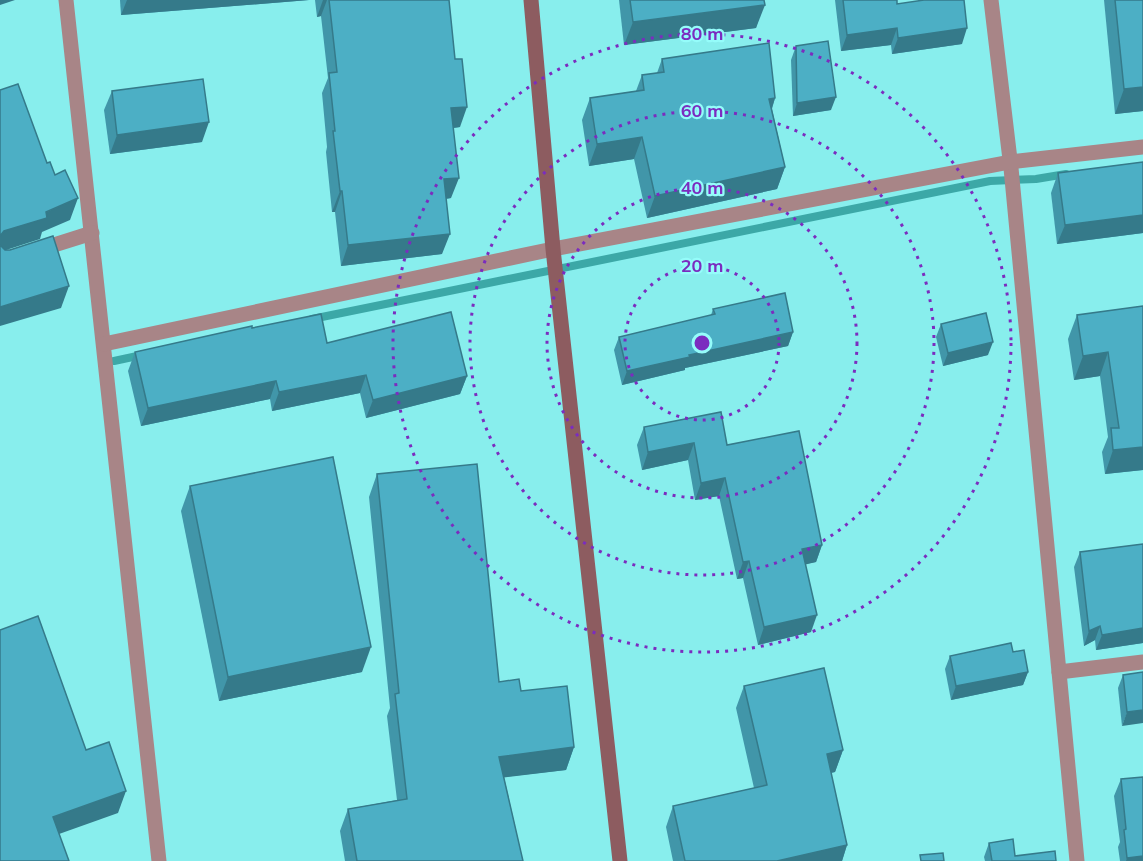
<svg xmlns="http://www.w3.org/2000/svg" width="1143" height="861" font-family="Mulish,sans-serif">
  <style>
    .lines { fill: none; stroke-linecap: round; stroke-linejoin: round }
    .stream { stroke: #3ca8a7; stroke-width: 8 }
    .street { stroke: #a88587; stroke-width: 15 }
    .secondary { stroke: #8d5c60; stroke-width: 15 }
    .wall { fill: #4196a9 }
    .shaded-wall { fill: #357a8a }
    .building { fill: #4cafc5; stroke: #357a8a; stroke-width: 1.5 }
    .ring { fill: none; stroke: #7b2cbf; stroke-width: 3; stroke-dasharray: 3 6 }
    .centre { fill: #7b2cbf; stroke: #95fcfa; stroke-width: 3 }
    .ring-label { font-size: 18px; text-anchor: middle; font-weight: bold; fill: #7b2cbf; stroke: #95fcfa; stroke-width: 4.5; stroke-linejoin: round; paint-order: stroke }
  </style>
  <rect width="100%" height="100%" fill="#88eeed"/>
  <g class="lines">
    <g class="stream">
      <polyline points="312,319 990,181 1036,179 1066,174"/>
      <polyline points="114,361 142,355"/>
    </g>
    <g class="street">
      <polyline points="66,0 159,861"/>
      <polyline points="991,0 1011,168 1077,861"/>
      <polyline points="0,262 92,233"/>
      <polyline points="104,344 553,249 1010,162 1143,147"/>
      <polyline points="1059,672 1143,662"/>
    </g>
    <polyline class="secondary" points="531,0 553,249 620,861"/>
  </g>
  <g class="wall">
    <polygon points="120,0 309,0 121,15"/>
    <polygon points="315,0 449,0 460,127 454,128 451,198 446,199 442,254 341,266 335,212 332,212 326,152 327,147 322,93 328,78 321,16 317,17"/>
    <polygon points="619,0 764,0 756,28 624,45"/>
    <polygon points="835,0 897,0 897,4 962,44 892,54 891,45 841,51"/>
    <polygon points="1104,0 1143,0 1143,111 1115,114"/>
    <polygon points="796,46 831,110 793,116 791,60"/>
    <polygon points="662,59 775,98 772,109 785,167 777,189 647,218 634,159 589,166 582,120 590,98 636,91 642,75 657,73"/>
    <polygon points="112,91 202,142 110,154 104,110"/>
    <polygon points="1143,162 1143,233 1057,244 1051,193 1058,173"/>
    <polygon points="1143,306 1143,470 1105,474 1102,452 1108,437 1100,376 1074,380 1068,339 1077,315"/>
    <polygon points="713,309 793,332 788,346 685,368 685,370 622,385 614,350 619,337 711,315"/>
    <polygon points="941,324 988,355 943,366 936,337"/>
    <polygon points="252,328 327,343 467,376 460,394 366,418 360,393 272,411 270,399 141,426 128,371 135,352"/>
    <polygon points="644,427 727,445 822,545 816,562 805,564 811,632 758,645 743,578 737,579 719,496 695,500 688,460 642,470 637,445"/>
    <polygon points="377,474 499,682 521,691 574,747 566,770 504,777 523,861 345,861 340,831 348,809 397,800 387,716 390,708 369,497"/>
    <polygon points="190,486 362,672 219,701 181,511"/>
    <polygon points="1143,544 1143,643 1096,650 1095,640 1084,646 1074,567 1080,552"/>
    <polygon points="1013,652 1028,672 1023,685 951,700 945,669 950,656"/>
    <polygon points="1143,672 1122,726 1118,688 1123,675"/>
    <polygon points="744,686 843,750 835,772 831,773 847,845 842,861 673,861 666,827 673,806 754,788 736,708"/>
    <polygon points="1121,779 1143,861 1120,861 1118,847 1120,842 1114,796"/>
    <polygon points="989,843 1015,856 1056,861 985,861 984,857"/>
  </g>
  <g class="shaded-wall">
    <polygon points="0,0 15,0 0,5"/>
    <polygon points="127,0 309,0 121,15"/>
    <polygon points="323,0 327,0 321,16 317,17"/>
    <polygon points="765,5 756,28 624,45 633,22"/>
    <polygon points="897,28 891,45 841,51 847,35"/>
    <polygon points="967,28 962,44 892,54 898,38"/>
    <polygon points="1143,87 1143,111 1115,114 1124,89"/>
    <polygon points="836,97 831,110 793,116 797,103"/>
    <polygon points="775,98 768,120 769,99"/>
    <polygon points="467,107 460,127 444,129 451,108"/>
    <polygon points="209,122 202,142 110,154 117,135"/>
    <polygon points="642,137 634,159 589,166 597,144"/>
    <polygon points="785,167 777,189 647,218 655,196"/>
    <polygon points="459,178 451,198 436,200 444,179"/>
    <polygon points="340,191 342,191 335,212 332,212"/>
    <polygon points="78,198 70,220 42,232 40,239 0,252 0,236 4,231"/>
    <polygon points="1143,215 1143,233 1057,244 1065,225"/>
    <polygon points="450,234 442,254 341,266 348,245"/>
    <polygon points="69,286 61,308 0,326 0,307"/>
    <polygon points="793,332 788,346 685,368 685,370 622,385 627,371 689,355"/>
    <polygon points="993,342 988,355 943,366 948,353"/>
    <polygon points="1108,352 1100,376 1074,380 1083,356"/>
    <polygon points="366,375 360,393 272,411 279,392"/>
    <polygon points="467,376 460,394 366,418 373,400"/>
    <polygon points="276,381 270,399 141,426 148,408"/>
    <polygon points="694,443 688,460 642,470 648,452"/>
    <polygon points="1143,447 1143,470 1105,474 1113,450"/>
    <polygon points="725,478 719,496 695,500 701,483"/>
    <polygon points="822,545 816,562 795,567 802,549"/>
    <polygon points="749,561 743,578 737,579 743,562"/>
    <polygon points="817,615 811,632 758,645 764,627"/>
    <polygon points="1100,626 1095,640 1084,646 1089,631"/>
    <polygon points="1143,628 1143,643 1096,650 1102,635"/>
    <polygon points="371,647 362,672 219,701 228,677"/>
    <polygon points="1028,672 1023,685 951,700 956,686"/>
    <polygon points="1143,710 1143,723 1122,726 1127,712"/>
    <polygon points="574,747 566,770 491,779 499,757"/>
    <polygon points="843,750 835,772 819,775 827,754"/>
    <polygon points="126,791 118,813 45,839 53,817"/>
    <polygon points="847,845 842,861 777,861"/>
    <polygon points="1143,856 1143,861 1126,861 1127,858"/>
  </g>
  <g class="building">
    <polygon points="329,0 449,0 455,59 462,59 467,107 451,108 459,178 444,179 450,234 348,245 342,191 340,191 333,131 335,131 329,73 337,72"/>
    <polygon points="630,0 764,0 765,5 633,22"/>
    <polygon points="843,0 897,0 897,4 924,0 964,0 967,28 898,38 897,28 847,35"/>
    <polygon points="1115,0 1143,0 1143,87 1124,89"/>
    <polygon points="828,41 836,97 797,103 796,46"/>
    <polygon points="769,43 775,98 769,99 785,167 655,196 642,137 597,144 590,98 644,90 642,75 664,72 662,59"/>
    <polygon points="203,79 209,122 117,135 112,91"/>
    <polygon points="18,84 47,163 50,162 55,175 65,170 78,198 46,212 47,218 4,231 0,236 0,90"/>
    <polygon points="1143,162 1143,215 1065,225 1058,173"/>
    <polygon points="53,236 69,286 0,307 0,245 5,250 10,250"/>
    <polygon points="785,293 793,332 689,355 690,357 627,371 619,337 715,314 713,309"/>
    <polygon points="1143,306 1143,447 1113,450 1111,428 1119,428 1108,352 1083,356 1077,315"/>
    <polygon points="451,312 467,376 373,400 366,375 279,392 276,381 148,408 135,352 252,326 252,328 321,314 327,343"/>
    <polygon points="986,313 993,342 948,353 941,324"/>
    <polygon points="721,412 727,445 799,431 822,545 802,549 817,615 764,627 749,561 743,562 725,478 701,483 694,443 648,452 644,427"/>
    <polygon points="333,457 371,647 228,677 190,486"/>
    <polygon points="477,464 499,682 519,679 521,691 567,686 574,747 499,757 523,861 357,861 348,809 407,799 395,694 399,693 377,474"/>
    <polygon points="1143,544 1143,628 1102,635 1100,626 1089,631 1080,552"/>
    <polygon points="38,616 86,750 109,742 126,791 53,817 69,861 0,861 0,630"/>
    <polygon points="1011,643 1013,652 1024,650 1028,672 956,686 950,656"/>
    <polygon points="824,668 843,750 827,754 847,845 777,861 685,861 673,806 767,785 744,686"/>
    <polygon points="1143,672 1143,710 1127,712 1123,675"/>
    <polygon points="1143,777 1143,856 1127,858 1124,830 1126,829 1121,779"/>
    <polygon points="1013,839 1015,856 1055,851 1056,861 992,861 989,843"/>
    <polygon points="943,853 944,861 921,861 920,855"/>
  </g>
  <g class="ring">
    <circle cx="702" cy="343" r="77"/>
    <circle cx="702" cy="343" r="155"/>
    <circle cx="702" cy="343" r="232"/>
    <circle cx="702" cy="343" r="309"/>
  </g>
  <circle cx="702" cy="343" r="9" class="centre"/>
  <g class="ring-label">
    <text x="702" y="40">80 m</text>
    <text x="702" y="117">60 m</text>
    <text x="702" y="194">40 m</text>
    <text x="702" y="272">20 m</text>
  </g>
</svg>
